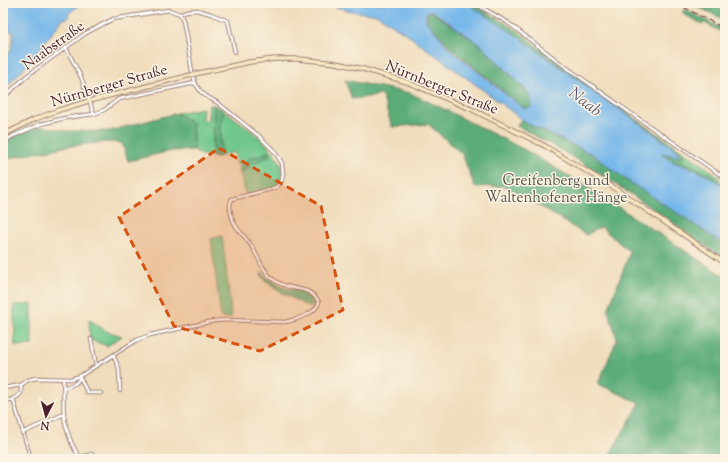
<svg xmlns="http://www.w3.org/2000/svg" width="728" height="462" font-family="'Sorts Mill Goudy',serif">
  <style>
    .green { fill: #71c78c; stroke: #5e735c }
    .forest { fill: #5cac78; stroke: #536652 }
    .water { fill: #76b7ea; stroke: #606b8a; fill-rule: evenodd }
    .lines { fill: none; stroke-linecap: round; stroke-linejoin: round }
    .minor-casing { stroke: #9d7e74; stroke-width: 4.5 }
    .secondary-casing { stroke: #9d7e74; stroke-width: 5.5 }
    .minor { stroke: #fff; stroke-width: 2.5 }
    .secondary { stroke: #f7e8c3; stroke-width: 3.5 }
    .rail { stroke: #4a1f2b; stroke-width: 1; stroke-dasharray: 6 3; stroke-linecap: butt }
    .marked { fill: #d8530f; fill-opacity: 0.2; stroke: #d8530f; stroke-width: 3; stroke-dasharray: 8 5; stroke-linejoin: round }
    .labels { text-anchor: middle; stroke-width: 3; stroke-linejoin: round; paint-order: stroke }
    .street-label { font-size: 15px; fill: #4a1f2b; stroke: #fcf5e5 }
    .park-label { font-size: 15px; fill: #565148; stroke: #fcf5e5 }
    .water-label { font-size: 16px; font-style: italic; fill: #59546e; stroke: #fcf5e5 }
  </style>
  <rect width="100%" height="100%" fill="#fcf5e5"/>
  <filter id="ink" filterUnits="userSpaceOnUse"><feTurbulence type="fractalNoise" baseFrequency=".025" numOctaves="2"/><feDisplacementMap in="SourceGraphic" scale="8" xChannelSelector="R" yChannelSelector="G"/><feConvolveMatrix kernelMatrix="1 2 1 2 8 2 1 2 1" color-interpolation-filters="sRGB"/></filter>
  <filter id="wash" filterUnits="userSpaceOnUse"><feTurbulence type="fractalNoise" baseFrequency=".012" numOctaves="4" result="noise"/><feDisplacementMap in="SourceGraphic" scale="16" xChannelSelector="R" yChannelSelector="G"/><feGaussianBlur stdDeviation="0.9" result="paint"/><feColorMatrix in="noise" values="0 0 0 0 0 0 0 0 0 0 0 0 0 0 0 0 0 1.4 0 .05"/><feComposite in="paint" operator="in"/></filter>
  <g filter="url(#wash)">
    <rect width="100%" height="100%" fill="#f0ddbd"/>
    <g class="green">
      <polygon points="209,105 214,105 213,148 214,158 211,155 201,155 194,150 192,123 177,113 203,108 202,119 206,121 208,120"/>
      <polygon points="224,110 261,138 271,149 281,164 282,173 281,179 277,186 275,187 246,195 234,152 221,156 221,126"/>
      <polygon points="687,154 716,174 720,179 719,181 689,164 685,163 681,159"/>
      <polygon points="222,236 230,302 231,318 221,318 211,239"/>
      <polygon points="32,304 32,345 15,346 14,305"/>
      <polygon points="89,319 106,331 122,336 107,346 94,341 90,340"/>
    </g>
    <g class="forest">
      <path d="M466,3h5l13,7 33,20 37,29 74,54 59,41 -6,5 4,4 4,1 24,12 2,2 10,7v2l-19,-12 -15,-7 -16,-5 -14,-9 1,-1 10,3 6,-2v-3c-71,-50 -139,-102 -212,-148z"/>
      <polygon points="690,3 725,3 725,20"/>
      <polygon points="684,9 725,30 725,34 705,23 702,24 683,14 683,11"/>
      <polygon points="431,11 480,45 529,94 532,107 525,109 451,48 427,21 427,13"/>
      <polygon points="345,80 410,93 446,110 525,150 597,193 725,277 725,459 607,459 640,403 598,384 617,339 608,310 630,252 601,227 586,235 533,202 504,186 475,187 462,154 428,124 392,127 382,95 352,99"/>
      <polygon points="214,105 224,110 221,126 221,156 214,158 213,148"/>
      <polygon points="177,113 192,123 194,150 171,151 128,161 122,143 107,142 69,146 10,158 3,162 3,144 13,137 41,126 66,131 109,131"/>
      <path d="M521,119l10,6 61,29 36,27 48,31 49,33v15c-41,-29 -81,-58 -123,-85 -27,-17 -56,-33 -85,-49z"/>
      <polygon points="269,151 269,156 248,167 241,173 242,165 251,157 259,156"/>
      <polygon points="262,272 267,277 278,285 284,288 307,291 315,298 315,304 310,308 275,289 265,280 261,274"/>
    </g>
    <g class="water">
      <polygon points="3,3 82,3 68,14 69,17 67,19 65,18 62,20 33,58 3,91 3,62 11,49 13,39 13,32 11,31 7,32 5,37 3,39 3,31 7,30 10,27 9,25 3,22"/>
      <path d="M321,3h145l38,24 174,124 1,6 -17,-4 -1,1 14,9 16,5 15,7 19,12v58l-49,-33 -48,-31 -36,-27 -61,-29 -10,-6 -19,-15 -97,-71 -27,-18 -28,-4zM431,10l50,35 49,49 2,13 -8,2 -73,-59 -25,-29v-8z"/>
    </g>
  </g>
  <g filter="url(#ink)">
    <g class="lines">
      <g class="minor-casing">
        <g id="minor">
          <polyline points="474,3 507,22 563,65 629,112 725,178"/>
          <polyline points="180,14 183,20 192,71"/>
          <polyline points="66,48 81,77 94,114"/>
          <polyline points="68,97 86,91"/>
          <polyline points="3,98 28,75 86,33 113,19 169,10 180,14 186,11 197,10 211,14 228,21 235,52"/>
          <polyline points="3,142 13,136 41,124 65,118 94,114 104,110 119,99 195,83"/>
          <polyline points="91,339 96,365"/>
          <polyline points="113,355 119,368 120,391"/>
          <path d="M63,379c1,12 0,24 1,36 2,14 7,31 16,42l12,-3"/>
          <polyline points="81,379 87,392 91,393 101,393"/>
          <path d="M3,388l18,-3 7,-5 8,-2 35,1 9,-3 57,-36 13,-5 64,-14 14,-1 57,2c11,-2 31,-8 34,-20 -12,-19 -28,-9 -45,-22 -11,-8 -15,-22 -22,-33 -7,-12 -18,-18 -21,-33 -1,-6 -2,-10 1,-15l39,-10 5,-2 4,-3 2,-4 1,-6 -1,-11 -8,-12 -15,-15 -41,-33 -12,-7 -5,-4 -6,-9 -1,-5"/>
          <polyline points="64,388 76,383 80,378"/>
          <polyline points="13,399 31,459"/>
          <path d="M3,402c7,-2 14,-3 18,-9v-8"/>
          <polyline points="22,433 64,414"/>
        </g>
      </g>
      <g class="secondary-casing">
        <polyline id="secondary" points="3,135 33,120 59,110 89,101 199,73 250,62 275,59 299,59 336,63 363,69 407,82 473,110 545,146 614,188 725,263"/>
      </g>
      <use href="#minor" class="minor"/>
      <use href="#secondary" class="secondary"/>
      <polyline class="rail" points="676,3 725,29"/>
    </g>
  </g>
  <path class="marked" d="M219,148l102,58 22,104 -83,41 -86,-25 -55,-109z"/>
  <g class="labels">
    <g class="street-label">
      <text transform="translate(53 45) rotate(-36)" y="5">Naabstraße</text>
      <text transform="translate(109 85) rotate(-16)" y="5">Nürnberger Straße</text>
      <text transform="translate(442 87) rotate(22)" y="5">Nürnberger Straße</text>
    </g>
    <g class="park-label">
      <text x="556" y="185">Greifenberg und<tspan x="556" dy="17">Waltenhofener Hänge</tspan></text>
    </g>
    <g class="water-label">
      <text transform="translate(586 101) rotate(38)" y="6">Naab</text>
    </g>
  </g>
  <rect width="728" height="462" fill="none" stroke="#fcf5e5" stroke-width="16"/>
  <g transform="translate(46 416) rotate(186)" stroke="#fcf5e5" stroke-width="3" paint-order="stroke">
  <path d="M0-3L7 15L0 10L-7 15Z" fill="#4a1f2b"/>
  <text y="-6" font-size="11" font-weight="bold" text-anchor="middle" fill="#4a1f2b">N</text>
  </g>
</svg>
